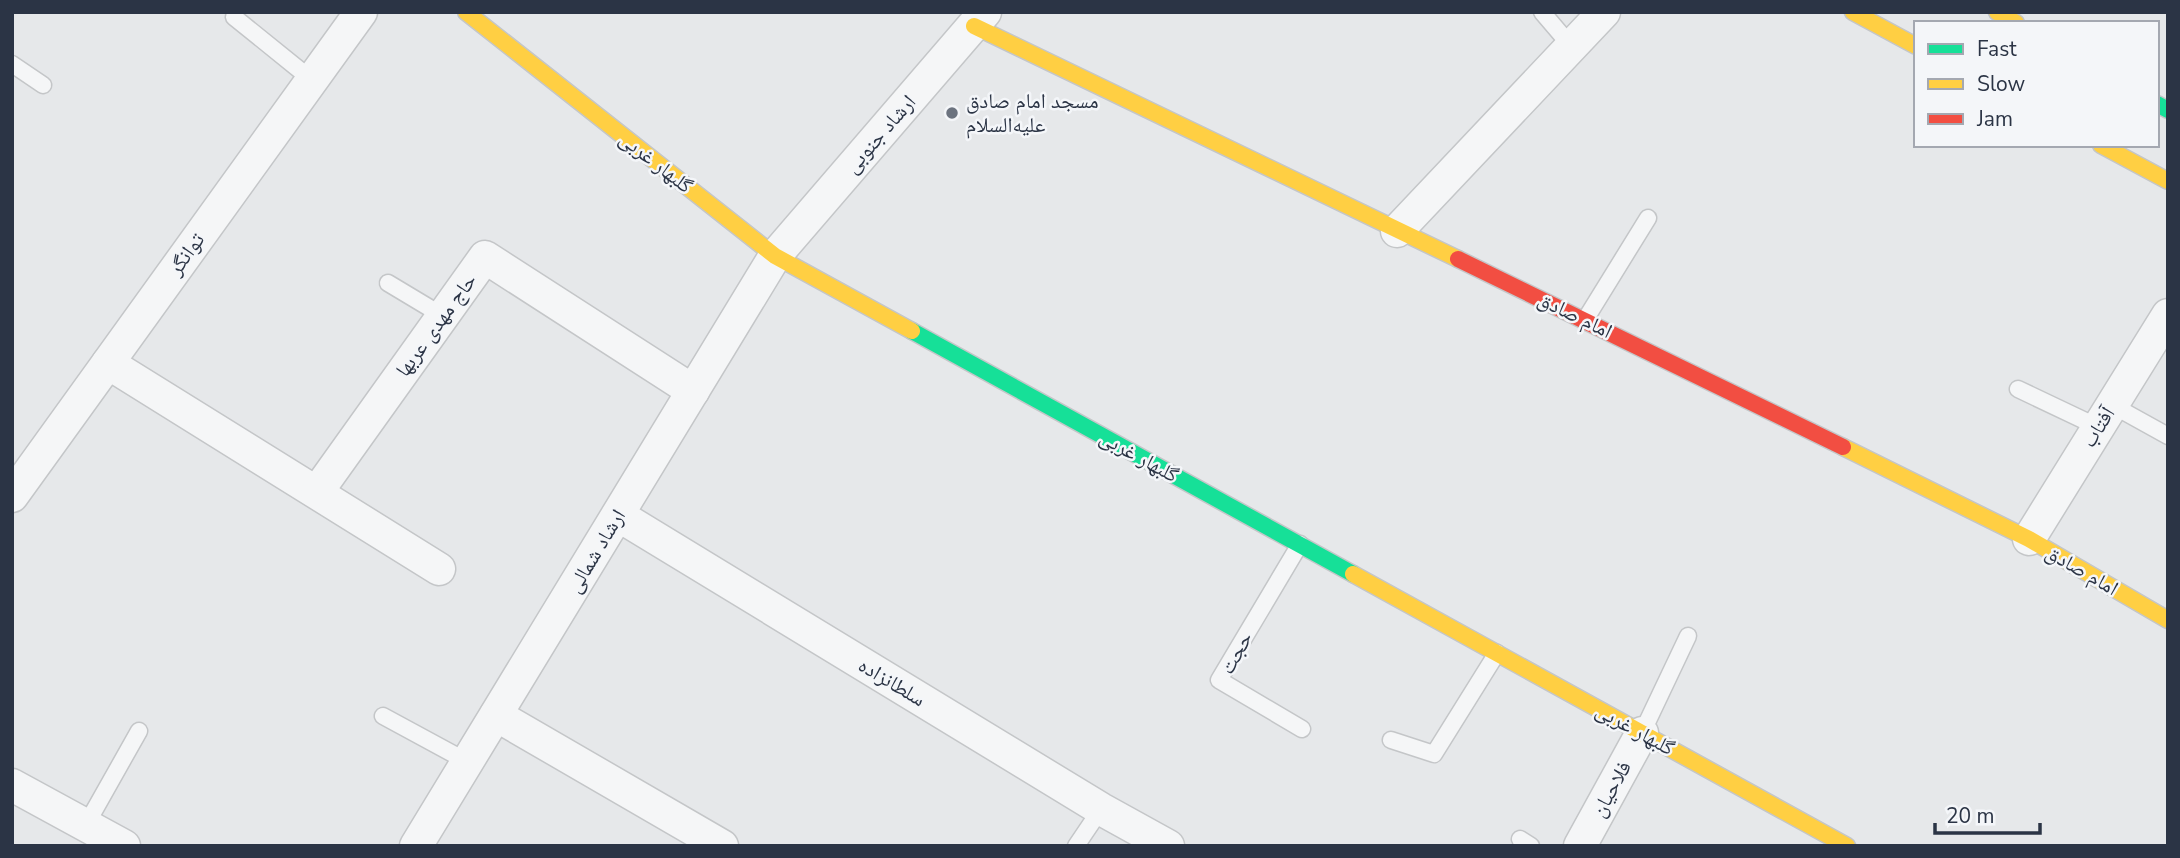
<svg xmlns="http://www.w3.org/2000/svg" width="2180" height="858" font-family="'Nunito Sans','Noto Naskh Arabic',sans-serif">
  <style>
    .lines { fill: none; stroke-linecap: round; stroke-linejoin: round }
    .lane-casing { stroke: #c4c6c8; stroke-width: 19 }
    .street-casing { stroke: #c4c6c8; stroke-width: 35 }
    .fast-casing { stroke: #c4c6c8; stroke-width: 19 }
    .slow-casing { stroke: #c4c6c8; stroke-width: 19 }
    .jam-casing { stroke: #c4c6c8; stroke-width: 19 }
    .lane { stroke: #f5f6f7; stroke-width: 16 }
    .street { stroke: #f5f6f7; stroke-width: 32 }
    .fast { stroke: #16e098; stroke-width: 16 }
    .slow { stroke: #ffcf43; stroke-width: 16 }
    .jam { stroke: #f24e42; stroke-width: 16 }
    .poi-dot { fill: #6c737f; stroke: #f4f6f9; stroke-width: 2.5 }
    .labels { text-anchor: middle; stroke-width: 5; stroke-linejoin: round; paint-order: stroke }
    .poi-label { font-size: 21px; fill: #2b3445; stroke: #f4f6f9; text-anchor: start }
    .street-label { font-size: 21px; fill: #2b3445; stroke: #f4f6f9 }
  </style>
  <rect width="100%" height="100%" fill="#e6e8ea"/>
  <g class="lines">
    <g class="lane-casing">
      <g id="lane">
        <polyline points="1542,12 1571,46"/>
        <polyline points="234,17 312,80"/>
        <polyline points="12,64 43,85"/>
        <polyline points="388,283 443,316"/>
        <polyline points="1585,320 1648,218"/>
        <polyline points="2018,389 2098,427"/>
        <polyline points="2112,405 2168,436"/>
        <polyline points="1300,544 1219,680 1302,729"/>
        <polyline points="383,716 468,762"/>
        <polyline points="1642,733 1688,636"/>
        <polyline points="1391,740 1434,754 1497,653"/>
        <polyline points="86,825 139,731"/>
        <polyline points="1520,839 1531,846"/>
        <polyline points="1076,846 1101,809"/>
      </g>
    </g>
    <g class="street-casing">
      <g id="street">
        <polyline points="1397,231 1604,12"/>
        <polyline points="108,363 439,569"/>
        <polyline points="317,492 485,257 693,391"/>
        <polyline points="12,496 361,12"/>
        <polyline points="618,515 1101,809 1168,846"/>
        <polyline points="2029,539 2168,315"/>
        <polyline points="496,715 722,846"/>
        <polyline points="12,785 124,846"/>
        <polyline points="416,846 775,256 985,12"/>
        <polyline points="1580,846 1642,733"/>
      </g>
    </g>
    <g class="fast-casing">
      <g id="fast">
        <polyline points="2157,104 2168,110"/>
        <polyline points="912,331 1353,574"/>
      </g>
    </g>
    <g class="slow-casing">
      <g id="slow">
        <polyline points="466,12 775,256 912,331"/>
        <polyline points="1853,12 1916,46"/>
        <polyline points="1997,12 2016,23"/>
        <polyline points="974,26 1458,259"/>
        <polyline points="2101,145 2168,181"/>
        <polyline points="1843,447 2029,539 2168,620"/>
        <polyline points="1353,574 1847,846"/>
      </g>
    </g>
    <g class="jam-casing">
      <polyline id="jam" points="1458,259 1843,447"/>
    </g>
    <use href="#lane" class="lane"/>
    <use href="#street" class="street"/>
    <use href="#fast" class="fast"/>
    <use href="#slow" class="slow"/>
    <use href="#jam" class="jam"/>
  </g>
  <circle class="poi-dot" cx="952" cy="113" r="7"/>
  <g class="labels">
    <g class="poi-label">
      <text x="966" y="108">مسجد امام صادق<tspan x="966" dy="24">علیه‌السلام</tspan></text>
    </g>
    <g class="street-label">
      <text transform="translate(880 134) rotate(-49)" y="7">ارشاد جنوبی</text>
      <text transform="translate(656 162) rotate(38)" y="7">گلبهار غربی</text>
      <text transform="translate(186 254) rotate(-54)" y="7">توانگر</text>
      <text transform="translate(1575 315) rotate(26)" y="7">امام صادق</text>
      <text transform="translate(436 325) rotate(-54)" y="7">حاج مهدی عربها</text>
      <text transform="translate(2098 427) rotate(-58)" y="7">آفتاب</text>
      <text transform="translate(1139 456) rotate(29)" y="7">گلبهار غربی</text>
      <text transform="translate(596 551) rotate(-59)" y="7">ارشاد شمالی</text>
      <text transform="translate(2082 570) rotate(30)" y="7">امام صادق</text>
      <text transform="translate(1236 653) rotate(-61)" y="7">حجت</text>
      <text transform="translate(892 682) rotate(31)" y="7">سلطانزاده</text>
      <text transform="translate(1635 729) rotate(29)" y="7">گلبهار غربی</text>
      <text transform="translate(1611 789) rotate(-61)" y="7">فلاحیان</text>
    </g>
  </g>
  <rect width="2180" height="858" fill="none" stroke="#2b3445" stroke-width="28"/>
  <rect x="1914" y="21" width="245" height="126" fill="#f4f6f9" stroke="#a4a8b1" stroke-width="2"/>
  <rect x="1928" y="44" width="35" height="10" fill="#16e098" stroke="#a4a8b1" stroke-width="2"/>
  <text x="1977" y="56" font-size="21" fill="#2b3445">Fast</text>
  <rect x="1928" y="79" width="35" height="10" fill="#ffcf43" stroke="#a4a8b1" stroke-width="2"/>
  <text x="1977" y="91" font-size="21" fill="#2b3445">Slow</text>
  <rect x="1928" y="114" width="35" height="10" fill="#f24e42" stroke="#a4a8b1" stroke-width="2"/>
  <text x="1977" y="126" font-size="21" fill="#2b3445">Jam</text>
  <path d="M1935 823v10h105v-10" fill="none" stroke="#2b3445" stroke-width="3.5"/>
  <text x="1946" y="823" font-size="21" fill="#2b3445" stroke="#f4f6f9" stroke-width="5" paint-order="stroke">20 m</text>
</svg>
